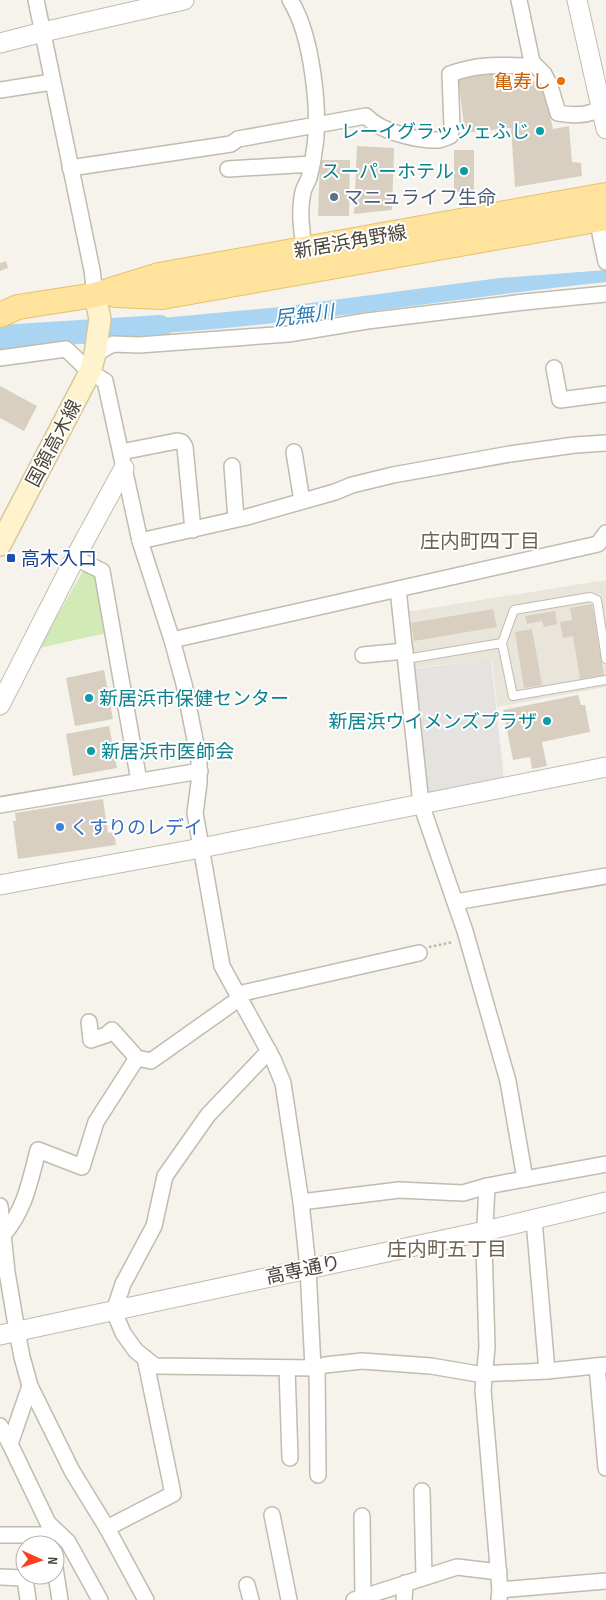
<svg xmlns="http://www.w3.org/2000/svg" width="606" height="1600" font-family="'Sofia Sans Condensed','Noto Sans JP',sans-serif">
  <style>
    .residential { fill: #eae5da }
    .green { fill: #d2eab5 }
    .parking { fill: #e5e3e0 }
    .water { fill: #a9d4f2 }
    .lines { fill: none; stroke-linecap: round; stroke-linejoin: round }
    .river { stroke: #a9d4f2; stroke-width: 24 }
    .building { fill: #d8cfc1 }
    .service-casing { stroke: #c2bbae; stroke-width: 10 }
    .minor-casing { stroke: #c2bbae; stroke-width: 18 }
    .tertiary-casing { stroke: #c2bbae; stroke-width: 21 }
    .secondary-casing { stroke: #d6c79b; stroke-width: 24 }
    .primary-casing { stroke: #e6c16a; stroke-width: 26 }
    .path { stroke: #c4b79f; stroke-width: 2.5; stroke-dasharray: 2.5 2.5; stroke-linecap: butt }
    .service { stroke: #fff; stroke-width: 8 }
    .minor { stroke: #fff; stroke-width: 15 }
    .tertiary { stroke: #fff; stroke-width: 19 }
    .secondary { stroke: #fff3cd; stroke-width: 21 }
    .primary { stroke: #ffe39c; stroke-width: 24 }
    .food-dot { fill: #e8710a; stroke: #fff; stroke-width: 2 }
    .culture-dot { fill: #0f9aa8; stroke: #fff; stroke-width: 2 }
    .service-dot { fill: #5c6f8a; stroke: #fff; stroke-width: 2 }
    .transit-dot { fill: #1a4fb4; stroke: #fff; stroke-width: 2 }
    .shop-dot { fill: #3f7fe0; stroke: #fff; stroke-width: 2 }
    .labels { text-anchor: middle; stroke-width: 4; stroke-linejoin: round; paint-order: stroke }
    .food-label { font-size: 19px; fill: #c56008; stroke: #fff; text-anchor: end }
    .culture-label { font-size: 19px; fill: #0d838f; stroke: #fff; text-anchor: end }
    .service-label { font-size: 19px; fill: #4e5e75; stroke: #fff; text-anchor: start }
    .street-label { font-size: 19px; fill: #4b4439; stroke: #fff }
    .transit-label { font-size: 19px; fill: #164399; stroke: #fff; text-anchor: start }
    .shop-label { font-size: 19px; fill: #366cbe; stroke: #fff; text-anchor: start }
    .water-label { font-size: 20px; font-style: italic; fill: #2e7ab2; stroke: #fff }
    .neighbourhood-label { font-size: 20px; fill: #6e6250; stroke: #fff }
  </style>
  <rect width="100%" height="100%" fill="#f6f3ec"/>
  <polygon class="residential" points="606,580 606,687 497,707 492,659 413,668 406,612"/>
  <polygon class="green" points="84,569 96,572 107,633 39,648"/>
  <polygon class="parking" points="491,659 504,779 431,794 426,790 413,669"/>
  <path class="water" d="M606,270v12c-161,17 -320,46 -481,53l9,-13 17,-3 129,-12 220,-29z"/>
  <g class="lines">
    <polyline class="river" points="0,337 160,327"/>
  </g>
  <g class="building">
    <polygon points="504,72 516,82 542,81 553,129 569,126 572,162 581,163 582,176 515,187 511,128 465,133 458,78"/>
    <polygon points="357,146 394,148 392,210 354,214"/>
    <rect x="454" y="150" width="20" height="42"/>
    <polygon points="320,160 350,160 349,216 318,216"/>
    <polygon points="6,261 8,268 0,271 0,263"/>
    <polygon points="0,386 37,406 24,431 0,418"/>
    <polygon points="592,604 604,675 580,679 573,636 563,638 560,622 572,620 570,608"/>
    <polygon points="493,609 497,627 414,641 411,623"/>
    <polygon points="555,611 557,624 544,627 542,621 527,624 525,616"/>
    <polygon points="532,629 542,685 524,688 515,632"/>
    <polygon points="104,670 113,719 75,726 66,678"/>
    <polygon points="578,695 581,705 585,705 590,732 542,742 547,766 532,769 530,757 513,760 503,710"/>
    <polygon points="109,726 117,768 73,776 66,734"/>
    <polygon points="103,799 108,833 114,832 116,845 18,859 13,821 16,821 15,813"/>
  </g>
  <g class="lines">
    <g class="service-casing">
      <g id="service">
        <polyline points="502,643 514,610 590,597 597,600 606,659"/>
        <polyline points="406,659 502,643 513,696 606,680"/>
      </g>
    </g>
    <g class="minor-casing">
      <g id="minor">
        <polyline points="36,0 92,270 95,295"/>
        <path d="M290,0c22,34 31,113 24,152 -1,9 -3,18 -5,26 -2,5 -5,9 -6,14 -4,17 -2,40 2,57"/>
        <path d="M519,0l13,62 12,12 6,12 8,27c11,2 26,3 37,-2 4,-2 6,-4 11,-5"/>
        <polyline points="0,90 52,82"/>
        <path d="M70,168l161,-24 7,-5 128,-23c14,16 53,25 73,24 4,-1 8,-3 11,-4l2,-10 -2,-52c27,-10 48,-9 77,-8l5,-4"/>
        <polyline points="228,169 312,164"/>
        <polyline points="597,219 606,262"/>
        <polyline points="95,354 113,344 139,345 288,334 367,321 524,302 606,294"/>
        <polyline points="0,358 66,349 90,372 105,381 140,541 172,640 184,684 199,760 199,783 195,813 222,966 273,1059 283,1083 301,1202 308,1268 313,1368"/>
        <polyline points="554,368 560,400 606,394"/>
        <polyline points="121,452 177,441 182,442 185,447 193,530"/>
        <polyline points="294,452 302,501"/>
        <polyline points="232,466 236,519"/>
        <polyline points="140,541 247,517 335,492 352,485 393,475 510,454 575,445 606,443"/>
        <polyline points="75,558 102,571 139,781"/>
        <polyline points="172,640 398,589"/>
        <polyline points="363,655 405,651"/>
        <polyline points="0,805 200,771"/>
        <polyline points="455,902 606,876"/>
        <polyline points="238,994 419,953"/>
        <polyline points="89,1022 91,1040 106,1035 112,1030 137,1058 151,1061 240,998"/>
        <polyline points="269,1051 208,1115 165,1176 154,1226 123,1284 114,1311 123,1333 136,1351 155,1366 317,1368 325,1365 362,1361 431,1366 478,1374 547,1371 606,1365"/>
        <polyline points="525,1179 508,1081 465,931 421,804 398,589 598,544 606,533"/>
        <polyline points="301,1202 399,1190 463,1193 487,1186"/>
        <polyline points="0,1206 7,1272 17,1331 22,1357 30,1386 72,1471 107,1528 146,1600"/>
        <polyline points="534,1220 547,1371"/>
        <path d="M0,1236l3,-1c22,-25 27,-54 35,-85l44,17 14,-45 41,-64"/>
        <polyline points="597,1366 606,1468"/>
        <polyline points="287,1368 290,1458"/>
        <polyline points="317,1368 318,1475"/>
        <polyline points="30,1386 10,1444 48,1523 68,1542 100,1600"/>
        <polyline points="0,1426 10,1444"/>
        <polyline points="422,1491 424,1577"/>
        <polyline points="272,1515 289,1600"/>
        <polyline points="362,1516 363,1597"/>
        <polyline points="107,1528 173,1494 145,1358"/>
        <polyline points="0,1535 50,1535"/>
        <polyline points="55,1568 60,1600"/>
        <polyline points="0,1577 25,1578 28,1600"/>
        <polyline points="247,1585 251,1600"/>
        <polyline points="500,1590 483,1390 487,1347 484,1245 487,1186 606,1164"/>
        <polyline points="499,1599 500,1590 606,1581"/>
        <polyline points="354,1600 457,1567 499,1572"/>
        <polyline points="404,1600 405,1583"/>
      </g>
    </g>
    <g class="tertiary-casing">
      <g id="tertiary">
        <polyline points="577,0 606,129"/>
        <polyline points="0,43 43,32 184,0"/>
        <polyline points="0,705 75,558 124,468"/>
        <polyline points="0,885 201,848 606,767"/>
        <polyline points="0,1335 485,1231 606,1202"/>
      </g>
    </g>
    <g class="secondary-casing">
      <polyline id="secondary" points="0,545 90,372 95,354 100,319 95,295"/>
    </g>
    <g class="primary-casing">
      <g id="primary">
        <polyline points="115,295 162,297 606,218"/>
        <polyline points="0,315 18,307 95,295 159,275 606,195"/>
      </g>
    </g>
    <polyline class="path" points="429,947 453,942"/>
    <use href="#service" class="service"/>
    <use href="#minor" class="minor"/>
    <use href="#tertiary" class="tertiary"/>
    <use href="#secondary" class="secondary"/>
    <use href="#primary" class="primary"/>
  </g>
  <circle class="food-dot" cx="561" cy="81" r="5"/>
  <g class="culture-dot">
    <circle cx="540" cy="131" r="5"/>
    <circle cx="464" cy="171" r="5"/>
    <circle cx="89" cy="698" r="5"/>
    <circle cx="547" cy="721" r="5"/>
    <circle cx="91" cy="751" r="5"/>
  </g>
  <circle class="service-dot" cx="334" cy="197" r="5"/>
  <rect class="transit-dot" x="6" y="553" width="10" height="10" rx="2.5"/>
  <circle class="shop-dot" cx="60" cy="827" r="5"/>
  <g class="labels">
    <g class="food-label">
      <text x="551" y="88">亀寿し</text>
    </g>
    <g class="culture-label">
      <text x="530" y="138">レーイグラッツェふじ</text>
      <text x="454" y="178">スーパーホテル</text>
      <text x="99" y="705" text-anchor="start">新居浜市保健センター</text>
      <text x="537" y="728">新居浜ウイメンズプラザ</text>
      <text x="101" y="758" text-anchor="start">新居浜市医師会</text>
    </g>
    <g class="service-label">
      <text x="344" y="204">マニュライフ生命</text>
    </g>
    <g class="street-label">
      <text transform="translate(350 241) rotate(-10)" y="7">新居浜角野線</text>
      <text transform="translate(53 443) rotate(-62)" y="7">国領高木線</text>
      <text transform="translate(303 1269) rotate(-12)" y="7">高専通り</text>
    </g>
    <g class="transit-label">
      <text x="21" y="565">高木入口</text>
    </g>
    <g class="shop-label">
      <text x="70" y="834">くすりのレデイ</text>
    </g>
    <g class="water-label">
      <text transform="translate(304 315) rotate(-7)" y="7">尻無川</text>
    </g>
    <g class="neighbourhood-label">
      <text x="480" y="548">庄内町四丁目</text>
      <text x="447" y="1256">庄内町五丁目</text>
    </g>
  </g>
  <g transform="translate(40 1560) rotate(93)"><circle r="24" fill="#ffffff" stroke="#b7b4b0"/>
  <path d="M0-4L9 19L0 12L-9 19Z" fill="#fc3f1d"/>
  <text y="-8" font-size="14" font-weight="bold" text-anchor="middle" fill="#4b4439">N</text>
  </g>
</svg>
